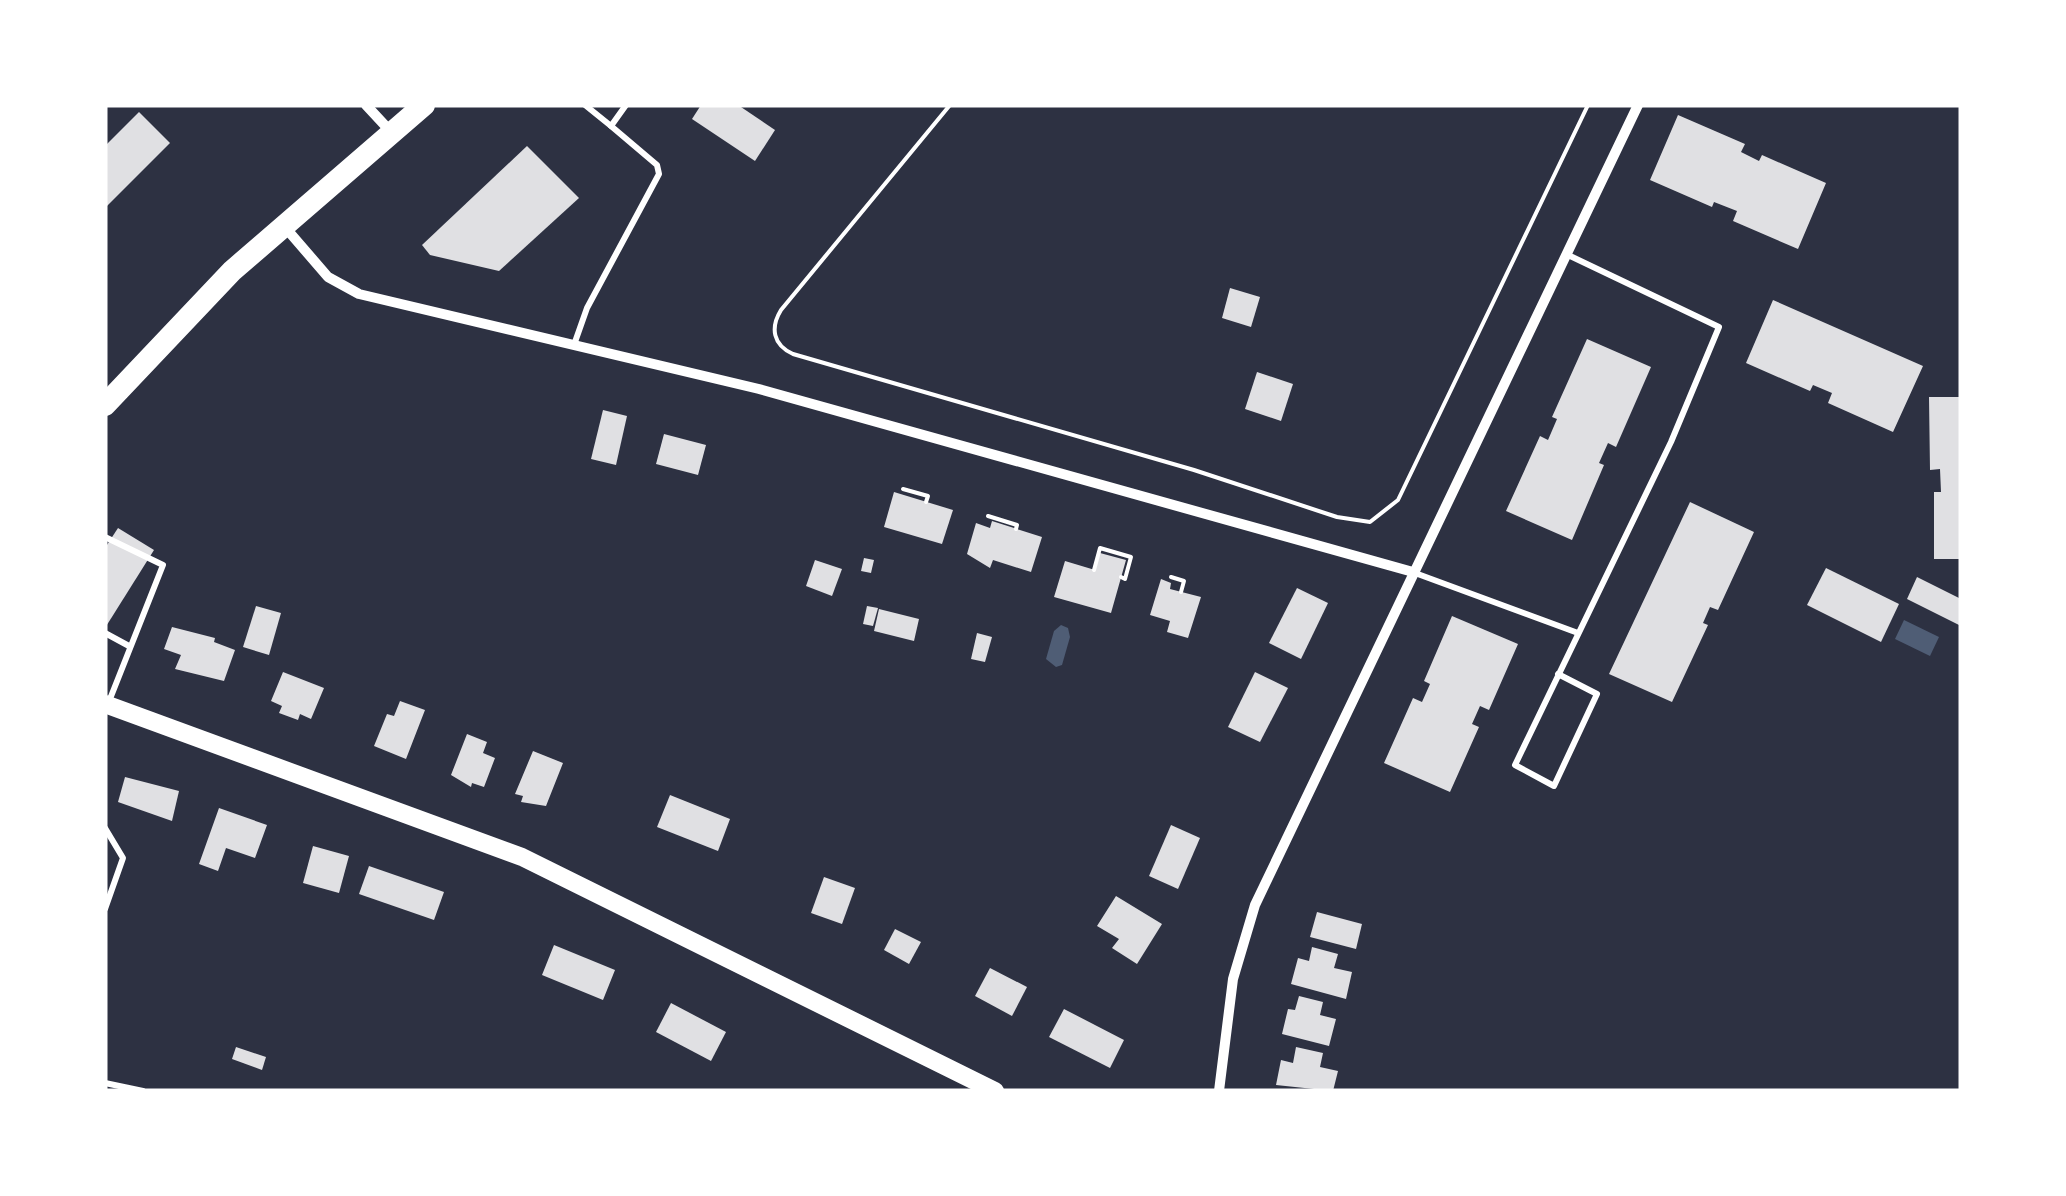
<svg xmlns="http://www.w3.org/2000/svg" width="2066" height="1196" font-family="Figtree,sans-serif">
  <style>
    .water { fill: #4f5d75 }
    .building { fill: #e0e0e3 }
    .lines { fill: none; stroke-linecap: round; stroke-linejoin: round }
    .path { stroke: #fff; stroke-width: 4 }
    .service { stroke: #fff; stroke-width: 6 }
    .minor { stroke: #fff; stroke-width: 10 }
    .tertiary { stroke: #fff; stroke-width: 18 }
    .primary { stroke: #fff; stroke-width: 22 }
  </style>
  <rect width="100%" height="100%" fill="#2d3142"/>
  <g class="water">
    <polygon points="1904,620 1939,637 1930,656 1895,639"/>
    <polygon points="1061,625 1068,628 1070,637 1062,665 1056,667 1046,659 1054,631"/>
  </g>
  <g class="building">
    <polygon points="701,105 738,105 775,130 755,161 692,119"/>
    <polygon points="139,112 170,143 105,208 105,146"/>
    <polygon points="1678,115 1745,144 1741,152 1759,161 1762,155 1826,183 1798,249 1733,221 1737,211 1714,202 1712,207 1650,180"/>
    <polygon points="527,146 579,198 499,271 430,255 422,245"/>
    <polygon points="1230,288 1260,297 1251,327 1222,318"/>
    <polygon points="1773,300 1923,366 1893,432 1828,403 1832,393 1813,385 1810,391 1746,363"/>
    <polygon points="1587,339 1651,367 1616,447 1608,443 1599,463 1604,465 1572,540 1506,511 1540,436 1548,440 1557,419 1552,417"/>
    <polygon points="1257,372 1293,384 1281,421 1245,409"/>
    <polygon points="1929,397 1961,397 1961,559 1934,559 1934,492 1941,492 1940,469 1930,470"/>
    <polygon points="603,410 627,416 616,465 591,459"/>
    <polygon points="664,434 706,445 698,475 656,464"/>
    <polygon points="894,492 953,510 942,544 884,527"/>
    <polygon points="1690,502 1754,532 1718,610 1710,607 1703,623 1708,625 1672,702 1609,674"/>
    <polygon points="992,521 1042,537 1031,572 993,560 990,568 967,554 976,523 990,528"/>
    <polygon points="118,528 154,550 105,628 105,548"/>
    <polygon points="1100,553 1126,560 1111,613 1054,597 1065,561 1095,570"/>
    <polygon points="864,558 874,560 871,573 861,571"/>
    <polygon points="815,560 842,569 832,596 806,586"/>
    <polygon points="1826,568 1899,604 1881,642 1807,605"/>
    <polygon points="1917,577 1961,599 1961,626 1907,599"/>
    <polygon points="1161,579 1171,583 1170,589 1201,597 1188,638 1167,632 1170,621 1150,615"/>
    <polygon points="1297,588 1328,603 1301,659 1269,643"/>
    <polygon points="256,606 281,613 269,655 243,647"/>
    <polygon points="867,606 878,608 873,626 863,624"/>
    <polygon points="879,609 919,619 914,641 874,631"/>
    <polygon points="1452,616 1518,644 1489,710 1480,706 1472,724 1479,727 1450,792 1384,763 1413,698 1422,702 1430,684 1424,681"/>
    <polygon points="172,627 215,638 214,642 235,650 224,681 175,669 181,655 164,649"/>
    <polygon points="977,633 992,637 985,662 971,659"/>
    <polygon points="283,672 324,688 311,719 300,714 298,720 279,713 282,706 271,701"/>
    <polygon points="1255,672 1288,688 1260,742 1228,727"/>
    <polygon points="400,701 425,710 406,759 374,746 387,714 394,716"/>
    <polygon points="467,734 487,742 483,753 495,758 484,787 472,783 471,787 451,775"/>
    <polygon points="533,751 563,763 546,806 521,802 523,796 515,794"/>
    <polygon points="125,777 179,791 172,821 118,802"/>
    <polygon points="670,795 730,819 718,851 657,827"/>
    <polygon points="219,808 267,825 255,858 226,848 218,871 199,864"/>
    <polygon points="1171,825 1200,838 1178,889 1149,876"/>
    <polygon points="313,846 349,856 339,893 303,883"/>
    <polygon points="369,866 444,892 434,920 359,894"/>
    <polygon points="824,877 855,888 842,924 811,913"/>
    <polygon points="1116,896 1162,924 1137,964 1112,948 1119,939 1097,926"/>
    <polygon points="1317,912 1362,924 1356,949 1310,937"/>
    <polygon points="895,929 921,942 909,964 884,950"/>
    <polygon points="554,945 615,970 603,1000 542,975"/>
    <polygon points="1312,947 1338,954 1334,968 1352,972 1346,999 1291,984 1298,958 1309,961"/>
    <polygon points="990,968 1027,987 1012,1016 975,996"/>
    <polygon points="1299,996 1323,1002 1320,1015 1336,1019 1329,1046 1282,1034 1288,1009 1295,1010"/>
    <polygon points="671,1003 726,1032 711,1061 656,1032"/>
    <polygon points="1064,1009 1124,1040 1110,1068 1049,1037"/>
    <polygon points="236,1047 266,1057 262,1070 232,1059"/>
    <polygon points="1296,1047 1323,1053 1320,1067 1338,1071 1333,1091 1276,1085 1281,1060 1293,1063"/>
  </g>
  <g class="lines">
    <g class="path">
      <path d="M950,105l-169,205c-11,18 -8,35 12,44l401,116 143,47 33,5 28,-22 190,-395"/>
      <polyline points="903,489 928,496 926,502"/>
      <polyline points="988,516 1017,525 1016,529"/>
      <polyline points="1094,570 1100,548 1131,557 1125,579 1121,577"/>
      <polyline points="1171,577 1184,581 1181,592"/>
    </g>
    <g class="service">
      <polyline points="585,105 611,126 626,105"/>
      <polyline points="575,342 587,308 659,174 657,165 611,126"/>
      <polyline points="105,537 163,565 108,704"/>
      <polyline points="1415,573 1578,633"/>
      <polyline points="105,633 129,646"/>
      <polyline points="1558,674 1597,694 1554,786 1515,765 1671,442 1719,327 1566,254"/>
      <polyline points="105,828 123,858 105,909"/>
      <polyline points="105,1083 143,1091"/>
    </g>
    <g class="minor">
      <polyline points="366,105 392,133"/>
      <polyline points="284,226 328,277 359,294 759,389 1413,572"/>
      <polyline points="1219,1091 1233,979 1255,905 1638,105"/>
    </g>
    <polyline class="tertiary" points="105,704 522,857 995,1091"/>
    <polyline class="primary" points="105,405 232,271 424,105"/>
  </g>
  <rect width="2066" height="1196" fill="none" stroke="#ffffff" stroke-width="215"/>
</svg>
